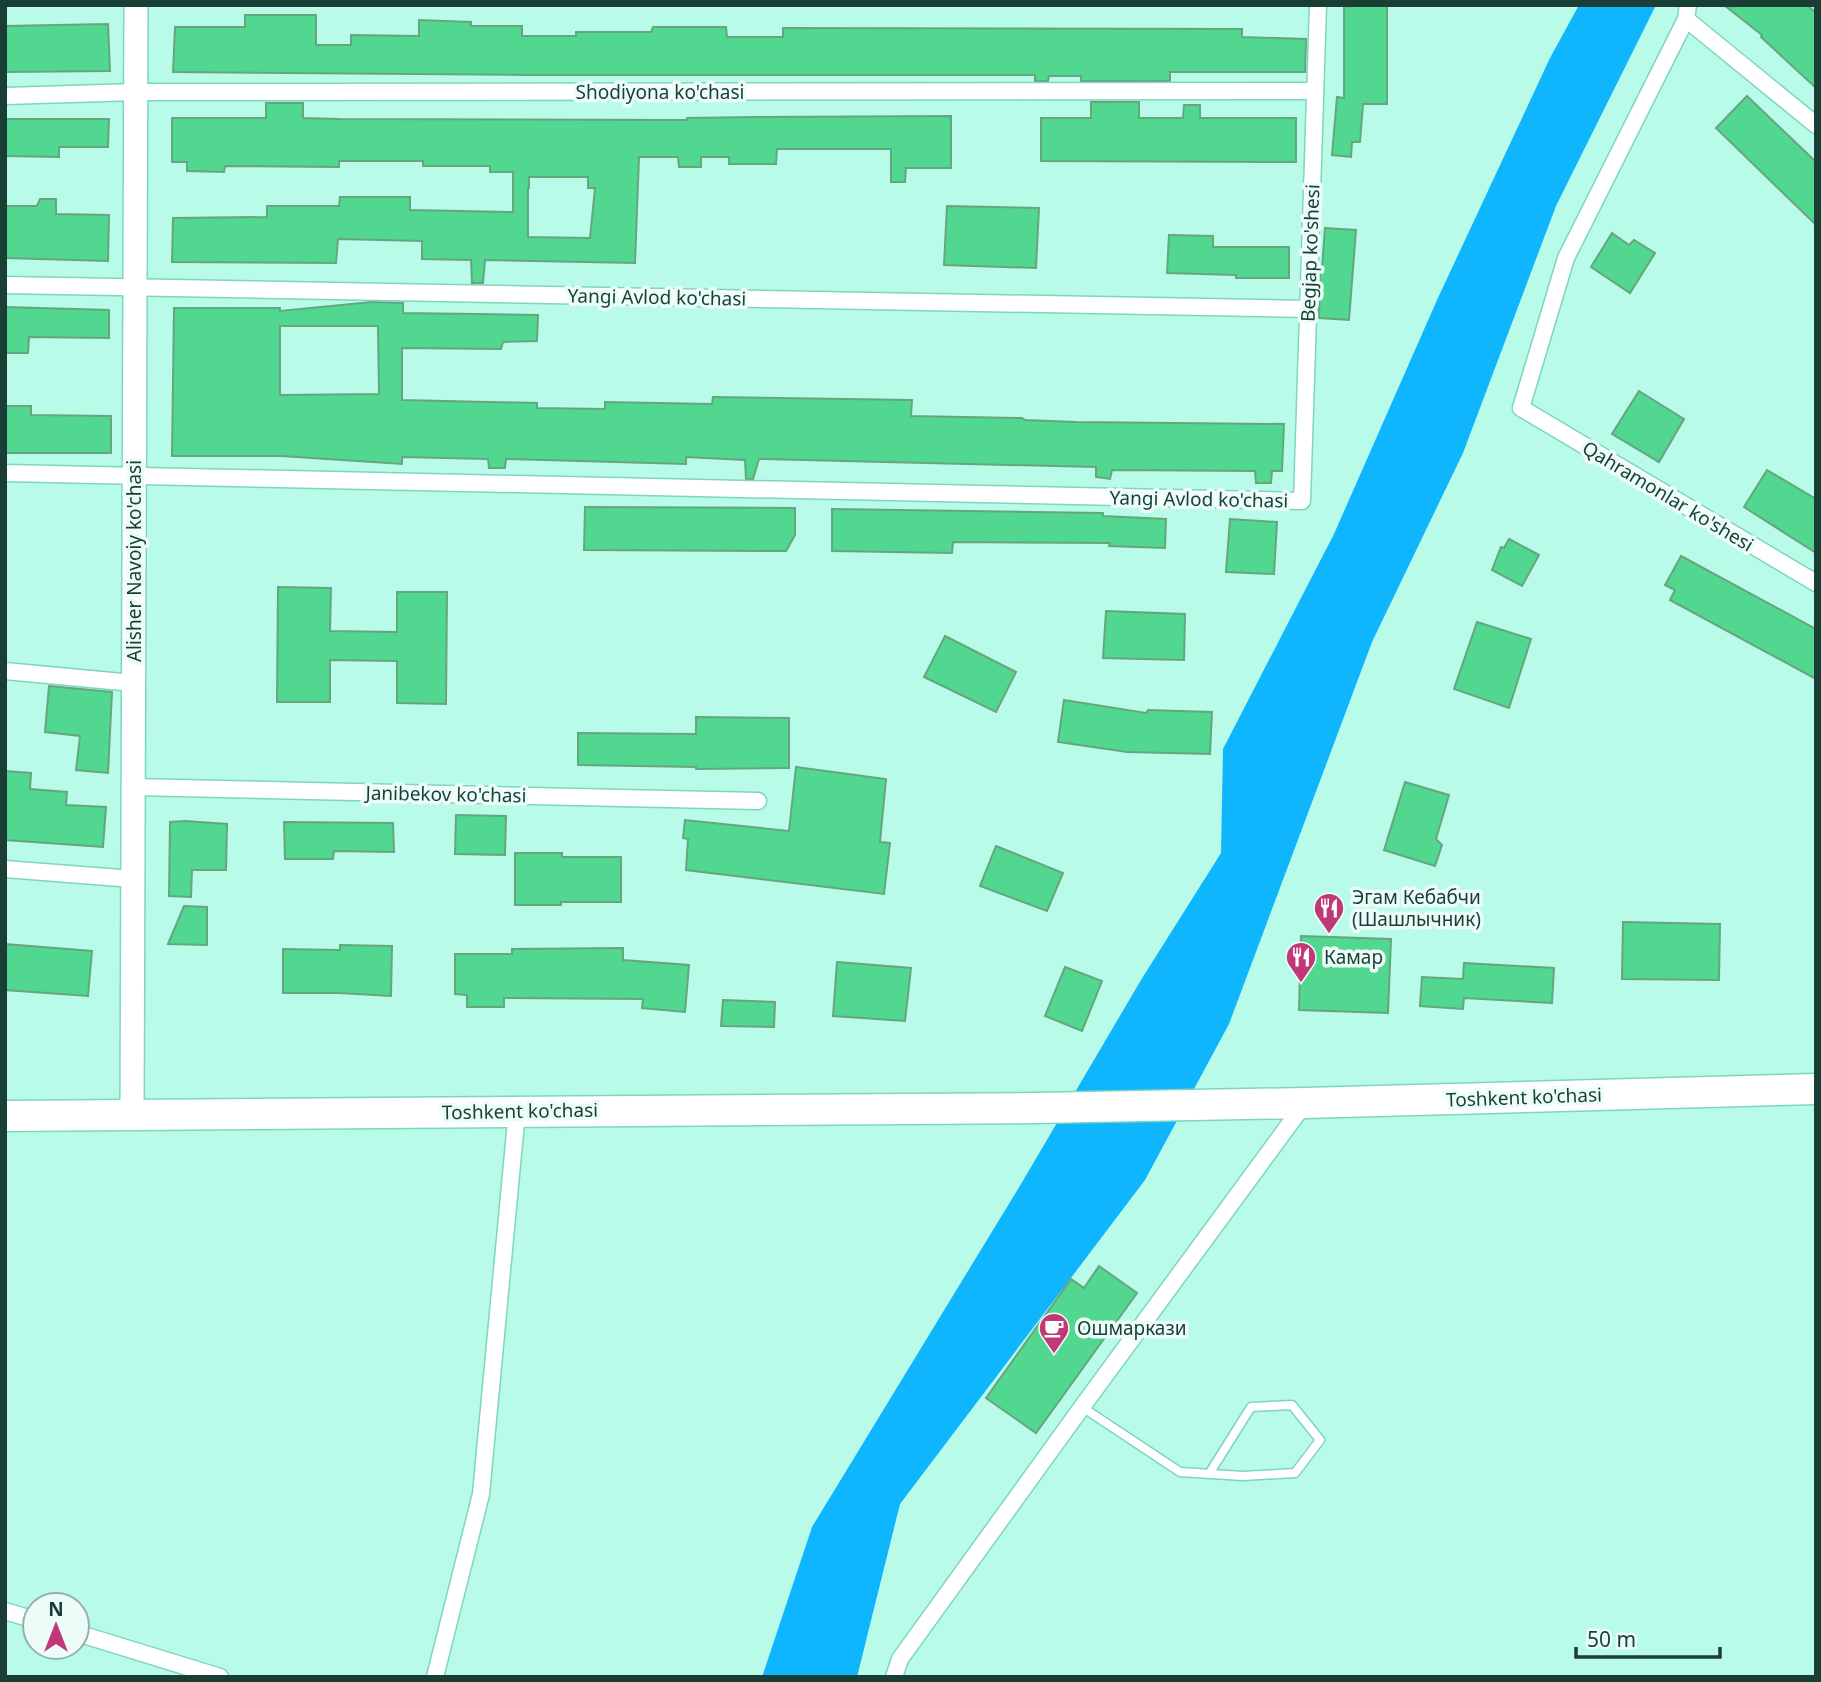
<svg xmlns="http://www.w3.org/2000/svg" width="1821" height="1682" font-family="'Noto Sans',sans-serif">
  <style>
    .water { fill: #0fb5fd }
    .building { fill: #51d790; stroke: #65a67f; stroke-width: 2; fill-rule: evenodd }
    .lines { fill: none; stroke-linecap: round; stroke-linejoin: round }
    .lane-casing { stroke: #7ed5c0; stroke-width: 11 }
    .street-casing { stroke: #7ed5c0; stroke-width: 19 }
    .secondary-casing { stroke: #7ed5c0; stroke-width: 26 }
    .highway-casing { stroke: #7ed5c0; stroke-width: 33 }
    .lane { stroke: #fff; stroke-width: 8 }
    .street { stroke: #fff; stroke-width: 16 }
    .secondary { stroke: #fff; stroke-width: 23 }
    .highway { stroke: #fff; stroke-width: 30 }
    .labels { text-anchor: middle; stroke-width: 7; stroke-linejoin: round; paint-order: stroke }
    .street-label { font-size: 19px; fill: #193e35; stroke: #ecfcf8 }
    .poi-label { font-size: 19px; fill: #193e35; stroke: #ecfcf8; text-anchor: start }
  </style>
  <rect width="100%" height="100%" fill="#b8fbe9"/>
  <polygon class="water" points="1579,5 1656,5 1556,206 1463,453 1372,642 1229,1024 1145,1180 900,1504 857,1677 762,1677 812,1527 1021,1184 1141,980 1221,853 1223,749 1334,534 1437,300 1550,58"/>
  <g class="building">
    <polygon points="1344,5 1387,5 1387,104 1363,104 1360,142 1352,142 1351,157 1332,155 1337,97 1344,98"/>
    <polygon points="1724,5 1807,5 1816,13 1816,88 1761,37 1762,35"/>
    <polygon points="245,15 316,15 316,45 351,45 351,35 419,36 419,20 471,22 471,26 522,26 522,36 576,36 576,32 651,32 653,27 726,27 727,37 783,37 783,28 1242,29 1242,37 1306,39 1305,72 1170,72 1170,81 1081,81 1081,76 1049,76 1048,81 1035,81 1035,75 527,75 173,72 175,27 245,27"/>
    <polygon points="108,24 110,71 5,72 5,26"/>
    <polygon points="1747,96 1816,162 1816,225 1716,128"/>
    <polygon points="1091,102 1139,102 1139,118 1183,118 1184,105 1200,105 1200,118 1296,118 1296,162 1041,161 1041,118 1091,118"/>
    <path d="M266,103h37v15l36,1 348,1v-2l68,-1 196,-1v52h-45l-1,14h-14v-33h-114l-1,15h-47v-7h-28v10h-22l-1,-10h-39l-4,106 -150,-3 -2,23h-11l-1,-23 -49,-1v-18l-84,-2 -2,24 -164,-1 1,-44 94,-1v-11h72l1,-9h70v13l103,2v-40h-23v-6h-67v-5h-84v6l-114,-1 -1,6 -37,-1v-9h-15v-44h94zM529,177h59v11h7l-5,50 -62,-1v-49h1z"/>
    <polygon points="5,119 109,119 108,147 59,147 59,157 5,156"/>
    <polygon points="40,199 56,199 56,214 109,215 108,261 5,258 5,206 37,206"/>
    <polygon points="947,206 1039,208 1036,268 944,265"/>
    <polygon points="1325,228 1356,230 1349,320 1319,318 1320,269 1322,269"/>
    <polygon points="1612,233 1629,245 1634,240 1655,253 1630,293 1591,267"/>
    <polygon points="1169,235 1213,236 1213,247 1289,247 1289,278 1236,278 1236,275 1167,273"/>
    <path d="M372,302l31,1v10l135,2 -1,26 -34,1 -2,7 -99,-1v52l135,3v5l68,1v-7l107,2 1,-7 199,3 -1,16 111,2 3,2 51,2 208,2 -2,47h-10l-1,12h-15l-1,-12 -143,-1 -2,9 -14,-2v-10l-337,-8 -6,20h-7l-1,-19 -59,-3v7l-180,-5 -1,9h-16l-1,-9 -86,-2v7l-121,-8h-109l2,-148h106v3zM280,326h98l1,68 -99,1z"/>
    <polygon points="5,307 109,310 109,338 29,337 28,353 5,353"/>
    <polygon points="1639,391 1684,419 1659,462 1612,434"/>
    <polygon points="5,406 31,406 31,415 111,416 111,453 5,453"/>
    <polygon points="1767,470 1816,499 1816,553 1744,507"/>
    <polygon points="585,507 795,508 795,535 786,551 584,550"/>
    <polygon points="832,509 1103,513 1103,516 1166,519 1165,548 1109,546 1110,543 953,542 952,553 832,551"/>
    <polygon points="1230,519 1277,522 1274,574 1226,572"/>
    <polygon points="1509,539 1539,555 1522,586 1492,570 1501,547 1504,548"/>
    <polygon points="1681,556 1816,629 1816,679 1670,600 1675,590 1665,585"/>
    <polygon points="278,587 331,588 330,631 397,632 397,592 447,592 446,704 397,703 397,661 330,660 330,702 277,702"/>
    <polygon points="1106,611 1185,614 1184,660 1103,658"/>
    <polygon points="1477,622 1531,639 1509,708 1454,689"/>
    <polygon points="945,636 1016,672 996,712 924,677"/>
    <polygon points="49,686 112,692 108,773 76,770 80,736 45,732"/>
    <polygon points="1064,700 1146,713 1148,710 1212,712 1210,754 1127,752 1058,742"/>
    <polygon points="696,717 789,718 789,768 696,769 696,767 578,765 578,733 696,734"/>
    <polygon points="796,767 886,779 880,842 890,843 884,894 686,870 688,839 683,838 685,820 789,831"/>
    <polygon points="5,771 31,773 30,789 67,792 66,805 106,807 103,847 5,840"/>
    <polygon points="1405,782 1449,795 1436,839 1442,845 1435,866 1384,850"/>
    <polygon points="456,815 506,816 505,855 455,854"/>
    <polygon points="185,821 227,824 226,870 192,870 191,897 169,896 170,822"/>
    <polygon points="284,822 393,823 394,852 334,851 333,859 285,859"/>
    <polygon points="996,846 1063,873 1047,911 980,886"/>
    <polygon points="515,853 562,853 562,857 621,857 621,902 561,902 561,905 515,905"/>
    <polygon points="184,906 207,907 207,945 168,944"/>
    <polygon points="1623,922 1720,924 1719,980 1622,979"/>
    <polygon points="1301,936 1391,939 1388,1013 1299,1010"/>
    <polygon points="5,944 92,951 88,996 5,990"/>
    <polygon points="340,945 392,946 391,996 338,993 283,993 283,949 340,950"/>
    <polygon points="623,948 623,960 689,965 685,1012 642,1008 643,999 504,998 504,1007 467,1007 467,995 455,994 455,954 512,954 512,949"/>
    <polygon points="837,962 911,968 905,1021 833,1016"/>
    <polygon points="1464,963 1554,968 1552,1003 1464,998 1463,1009 1420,1006 1422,977 1463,979"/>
    <polygon points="1065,967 1102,981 1082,1031 1045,1016"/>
    <polygon points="723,1000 775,1002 774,1027 721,1026"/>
    <polygon points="1099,1266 1137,1293 1036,1433 986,1398 1071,1279 1084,1288"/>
  </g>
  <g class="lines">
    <g class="lane-casing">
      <polyline id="lane" points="1082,1407 1180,1472 1243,1476 1295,1473 1320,1440 1292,1405 1251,1407 1209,1474"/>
    </g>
    <g class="street-casing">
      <g id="street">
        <polyline points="1688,5 1686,19 1566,258 1521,408 1816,583"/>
        <polyline points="1686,19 1816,125"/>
        <polyline points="5,96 136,92 1315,91"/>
        <polyline points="5,285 1308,309"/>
        <polyline points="5,473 1302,501 1318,5"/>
        <polyline points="5,671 133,683"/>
        <polyline points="133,787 758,801"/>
        <polyline points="5,869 133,879"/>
        <polyline points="5,1611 35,1620"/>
        <polyline points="77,1633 220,1677"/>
        <polyline points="435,1677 481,1494 517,1111"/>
        <polyline points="894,1677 900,1659 1082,1407 1305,1103"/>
      </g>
    </g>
    <g class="secondary-casing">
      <polyline id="secondary" points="132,1116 136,5"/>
    </g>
    <g class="highway-casing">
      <polyline id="highway" points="5,1116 1035,1108 1305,1103 1816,1089"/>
    </g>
    <use href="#lane" class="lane"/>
    <use href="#street" class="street"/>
    <use href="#secondary" class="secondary"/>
    <use href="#highway" class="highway"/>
  </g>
  <defs>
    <g id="restaurant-pin" transform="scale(1.575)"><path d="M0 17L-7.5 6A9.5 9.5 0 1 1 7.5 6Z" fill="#c03877" stroke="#ecfcf8"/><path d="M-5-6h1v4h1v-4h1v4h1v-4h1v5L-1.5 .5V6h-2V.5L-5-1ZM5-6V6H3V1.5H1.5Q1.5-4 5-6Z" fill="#fff"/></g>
    <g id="cafe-pin" transform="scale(1.575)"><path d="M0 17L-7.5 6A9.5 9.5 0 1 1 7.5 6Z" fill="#c03877" stroke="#ecfcf8"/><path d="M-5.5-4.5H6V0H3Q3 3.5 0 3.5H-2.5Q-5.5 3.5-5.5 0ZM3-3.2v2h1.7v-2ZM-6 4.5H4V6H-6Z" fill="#fff"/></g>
  </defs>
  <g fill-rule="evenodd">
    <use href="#restaurant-pin" x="1329" y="908"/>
    <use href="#restaurant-pin" x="1301" y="957"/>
    <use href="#cafe-pin" x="1054" y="1328"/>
  </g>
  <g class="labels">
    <g class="street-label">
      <text x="660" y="99">Shodiyona ko'chasi</text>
      <text transform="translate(1310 253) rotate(-88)" y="7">Begjap ko'shesi</text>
      <text transform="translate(657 297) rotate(1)" y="7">Yangi Avlod ko'chasi</text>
      <text transform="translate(1668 496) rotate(31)" y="7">Qahramonlar ko'shesi</text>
      <text transform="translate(1199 499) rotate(1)" y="7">Yangi Avlod ko'chasi</text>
      <text transform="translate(134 561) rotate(-90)" y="7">Alisher Navoiy ko'chasi</text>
      <text transform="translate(446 794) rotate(1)" y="7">Janibekov ko'chasi</text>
      <text transform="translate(1524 1097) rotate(-2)" y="7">Toshkent ko'chasi</text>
      <text transform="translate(520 1111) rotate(-1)" y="7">Toshkent ko'chasi</text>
    </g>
    <g class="poi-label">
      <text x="1352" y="904">Эгам Кебабчи<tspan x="1352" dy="22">(Шашлычник)</tspan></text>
      <text x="1324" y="964">Камар</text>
      <text x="1077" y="1335">Ошмаркази</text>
    </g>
  </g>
  <rect width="1821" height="1682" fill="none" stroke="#193e35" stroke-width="14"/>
  <g transform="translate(56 1626)"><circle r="33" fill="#ecfcf8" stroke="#98b0aa" stroke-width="2"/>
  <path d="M0-5L12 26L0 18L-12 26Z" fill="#c03877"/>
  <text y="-10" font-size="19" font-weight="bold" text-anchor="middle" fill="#193e35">N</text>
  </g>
  <path d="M1576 1647v10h144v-10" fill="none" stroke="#193e35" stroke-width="3.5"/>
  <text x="1587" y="1647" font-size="21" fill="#193e35" stroke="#ecfcf8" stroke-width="5" paint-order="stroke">50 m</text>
</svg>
